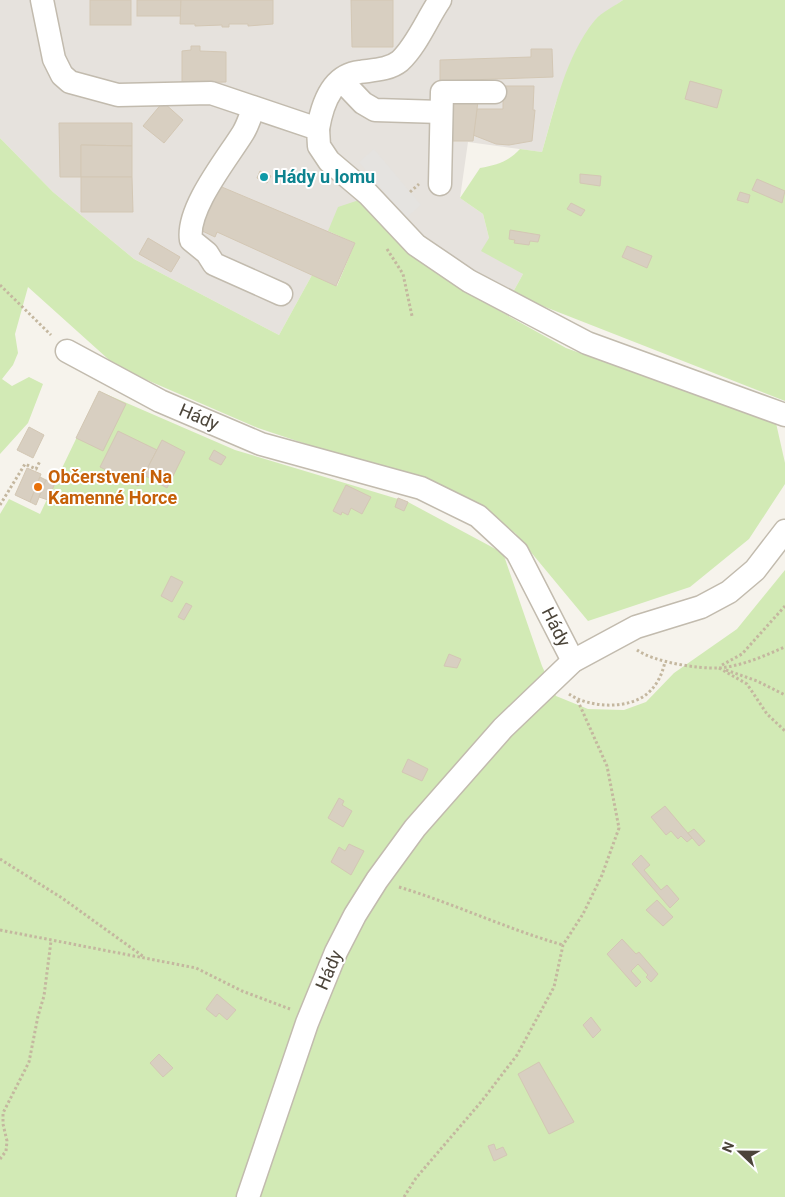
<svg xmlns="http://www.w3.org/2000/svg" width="785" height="1197" font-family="Roboto,sans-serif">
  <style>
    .industrial { fill: #e6e2dd }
    .green { fill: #d2eab5 }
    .parking { fill: #e5e3e0 }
    .building { fill: #d8cfc1; stroke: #d3c7b4 }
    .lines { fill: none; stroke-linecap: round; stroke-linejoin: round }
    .minor-casing { stroke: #c2bbae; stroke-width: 25 }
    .path { stroke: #c4b79f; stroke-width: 3; stroke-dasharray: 2.5 2.5; stroke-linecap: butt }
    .minor { stroke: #fff; stroke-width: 22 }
    .culture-dot { fill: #0f9aa8; stroke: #fff; stroke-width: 2 }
    .food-dot { fill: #e8710a; stroke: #fff; stroke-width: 2 }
    .labels { text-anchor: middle; stroke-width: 4; stroke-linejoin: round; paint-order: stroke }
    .culture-label { font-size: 18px; font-weight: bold; fill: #0d838f; stroke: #fff; text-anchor: start }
    .street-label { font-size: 18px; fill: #4b4439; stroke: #fff }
    .food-label { font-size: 18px; font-weight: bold; fill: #c56008; stroke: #fff; text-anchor: start }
  </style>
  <rect width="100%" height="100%" fill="#f6f3ec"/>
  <polygon class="industrial" points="0,0 623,0 596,19 576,50 555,105 542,152 468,142 460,198 483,214 489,238 523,274 502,312 462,290 408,252 328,231 355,243 336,286 312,275 279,335 134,259 53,192 0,138"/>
  <g class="green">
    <path d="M623,0h162v401l-273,-107 11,-20 -42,-23 8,-13 -6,-24 -23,-16 20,-30c17,-3 28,-6 40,-19l22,3c13,-44 23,-95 53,-132 7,-8 20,-14 28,-20z"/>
    <polygon points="0,138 53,192 134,259 279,335 312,275 337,286 355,243 328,231 338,207 359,200 462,290 566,348 776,423 785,463 785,484 749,539 690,587 588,621 515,533 459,495 258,428 117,367 28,287 15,334 18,353 13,365 2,379 12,386 29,377 43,384 28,423 0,454"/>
    <polygon points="99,391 235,450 408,502 503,553 542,666 556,696 588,709 624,710 646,702 674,673 737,629 785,570 785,1197 0,1197 0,514 9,499 40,514"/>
  </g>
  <polygon class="parking" points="374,149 421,205 406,218 359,162"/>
  <g class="building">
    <rect x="90" y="0" width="41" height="25"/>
    <rect x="137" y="0" width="44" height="16"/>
    <polygon points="181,0 273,0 273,24 248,26 248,24 229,24 229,27 222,27 222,25 195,26 195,24 180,24"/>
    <polygon points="351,0 393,0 393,47 352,47"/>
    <polygon points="191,46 200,46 200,51 226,52 226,82 182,83 182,51 191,50"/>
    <polygon points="531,49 552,49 553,77 440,81 440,60 531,57"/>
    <polygon points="690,81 722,90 717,108 685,99"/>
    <polygon points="503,86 534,86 533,110 535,110 532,141 509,145 496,144 473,135 477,109 503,109"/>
    <polygon points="447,100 478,101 473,141 443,141"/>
    <polygon points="163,102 183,120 164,143 143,126"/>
    <polygon points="59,123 132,123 132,146 81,145 81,177 60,177"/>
    <polygon points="81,145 132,146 132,177 81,177"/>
    <polygon points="260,171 271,176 267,183 257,178"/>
    <polygon points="580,174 601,176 600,186 580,183"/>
    <polygon points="81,177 132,177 133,212 81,212"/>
    <polygon points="757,179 785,191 782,203 752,190"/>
    <polygon points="217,185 355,243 336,286 217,232 215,237 198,229"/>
    <polygon points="740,192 750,195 748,203 737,200"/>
    <polygon points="571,203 585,210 581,216 567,209"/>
    <polygon points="510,230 540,235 538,242 530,241 529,245 514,243 515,240 509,239"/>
    <polygon points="148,238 180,257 171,272 139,254"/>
    <polygon points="627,246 652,256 647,268 622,257"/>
    <polygon points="99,391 126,404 103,451 76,438"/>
    <polygon points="29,427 44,435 33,458 17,450"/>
    <polygon points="118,431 157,450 138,486 100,467"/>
    <polygon points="162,440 185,452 167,488 144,475"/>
    <polygon points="214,450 226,457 221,465 209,459"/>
    <polygon points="27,468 41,474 30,502 15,495"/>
    <polygon points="40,477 46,480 36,505 30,502"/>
    <polygon points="46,480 55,483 48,500 39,497"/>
    <polygon points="346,485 371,497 362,514 351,508 348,515 342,512 341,515 333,511"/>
    <polygon points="398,498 408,502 404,511 395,507"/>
    <polygon points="171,576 183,582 172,602 161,596"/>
    <polygon points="186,603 192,606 184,620 178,617"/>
    <polygon points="449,654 461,659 457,668 444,666"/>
    <polygon points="408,759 428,769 422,781 402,772"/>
    <polygon points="339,798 344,801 342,805 352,811 343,827 328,818"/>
    <polygon points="665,806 692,838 687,842 681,836 678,839 671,831 666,835 651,817"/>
    <polygon points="694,829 705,841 699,846 688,833"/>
    <polygon points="349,844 364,851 351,875 331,862 339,847 345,851"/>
    <polygon points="641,855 650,865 644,870 661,890 667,885 679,899 670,908 632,864"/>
    <polygon points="657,900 673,917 663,926 646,910"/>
    <polygon points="622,939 636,954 639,952 658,974 651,982 646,977 648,975 638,964 631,971 641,982 636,987 607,954"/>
    <polygon points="217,994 236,1010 227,1020 219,1013 216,1017 206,1009"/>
    <polygon points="591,1017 601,1030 593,1038 583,1025"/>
    <polygon points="159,1054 173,1068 163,1077 150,1063"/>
    <polygon points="539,1062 574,1122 549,1134 518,1074"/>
    <polygon points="494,1144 496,1150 503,1147 507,1155 494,1161 488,1146"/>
  </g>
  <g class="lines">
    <g class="minor-casing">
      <g id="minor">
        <polyline points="42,0 54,59 62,75 70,82 118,95 211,93 318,129 319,146 329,161 368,194 416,245 469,281 587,343 785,415"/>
        <polyline points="341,80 363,103 375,110 441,112"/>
        <path d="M254,108c-4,8 -6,17 -11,25 -16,26 -57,76 -52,107l16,13 7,11 67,30"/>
        <path d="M318,129c4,-24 14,-54 42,-57 13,-2 29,-2 40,-11 17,-16 27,-42 40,-61"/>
        <polyline points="440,184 442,92 495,92"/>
        <polyline points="67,351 160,401 261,444 421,488 478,516 517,552 573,661"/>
        <polyline points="248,1197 307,1023 336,952 355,915 377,880 415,828 503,728 573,661 636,627 701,607 729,592 755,570 785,531"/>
      </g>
    </g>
    <g class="path">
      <polyline points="410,192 419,184"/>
      <polyline points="387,249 403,274 412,316"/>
      <polyline points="0,285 51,335"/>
      <polyline points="0,505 25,464 36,469 40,461"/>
      <path d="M637,650c17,12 61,19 82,18 23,-2 45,-12 66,-21"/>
      <polyline points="722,665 742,654 785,606"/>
      <polyline points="719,668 747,684 767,714 785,731"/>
      <polyline points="726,670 757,681 785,695"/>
      <path d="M569,694c20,14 60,16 79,-1 10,-9 14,-19 17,-31"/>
      <polyline points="0,859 62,898 144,957"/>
      <path d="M399,887c56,17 108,42 164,58"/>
      <polyline points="0,930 196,968 242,991 290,1009"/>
      <polyline points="0,1159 6,1151 7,1141 3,1124 3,1113 29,1062 38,1016 44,996 51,941"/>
      <polyline points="404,1197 416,1178 481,1102 517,1055 554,987 563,945 583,914 602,875 619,828 607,766 577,699"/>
    </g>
    <use href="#minor" class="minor"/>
  </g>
  <circle class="culture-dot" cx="264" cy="177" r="5"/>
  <circle class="food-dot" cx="38" cy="487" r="5"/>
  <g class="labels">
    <g class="culture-label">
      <text x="274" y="183">Hády u lomu</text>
    </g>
    <g class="street-label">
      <text transform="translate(199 417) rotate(23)" y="6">Hády</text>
      <text transform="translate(556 627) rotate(63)" y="6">Hády</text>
      <text transform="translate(329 970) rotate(-67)" y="6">Hády</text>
    </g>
    <g class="food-label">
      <text x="48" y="483">Občerstvení Na<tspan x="48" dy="21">Kamenné Horce</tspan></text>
    </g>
  </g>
  <g transform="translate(740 1152) rotate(292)" stroke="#ffffff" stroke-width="4" paint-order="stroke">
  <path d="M0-4L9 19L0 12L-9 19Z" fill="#4b4439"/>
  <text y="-8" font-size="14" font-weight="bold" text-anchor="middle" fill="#4b4439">N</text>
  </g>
</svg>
